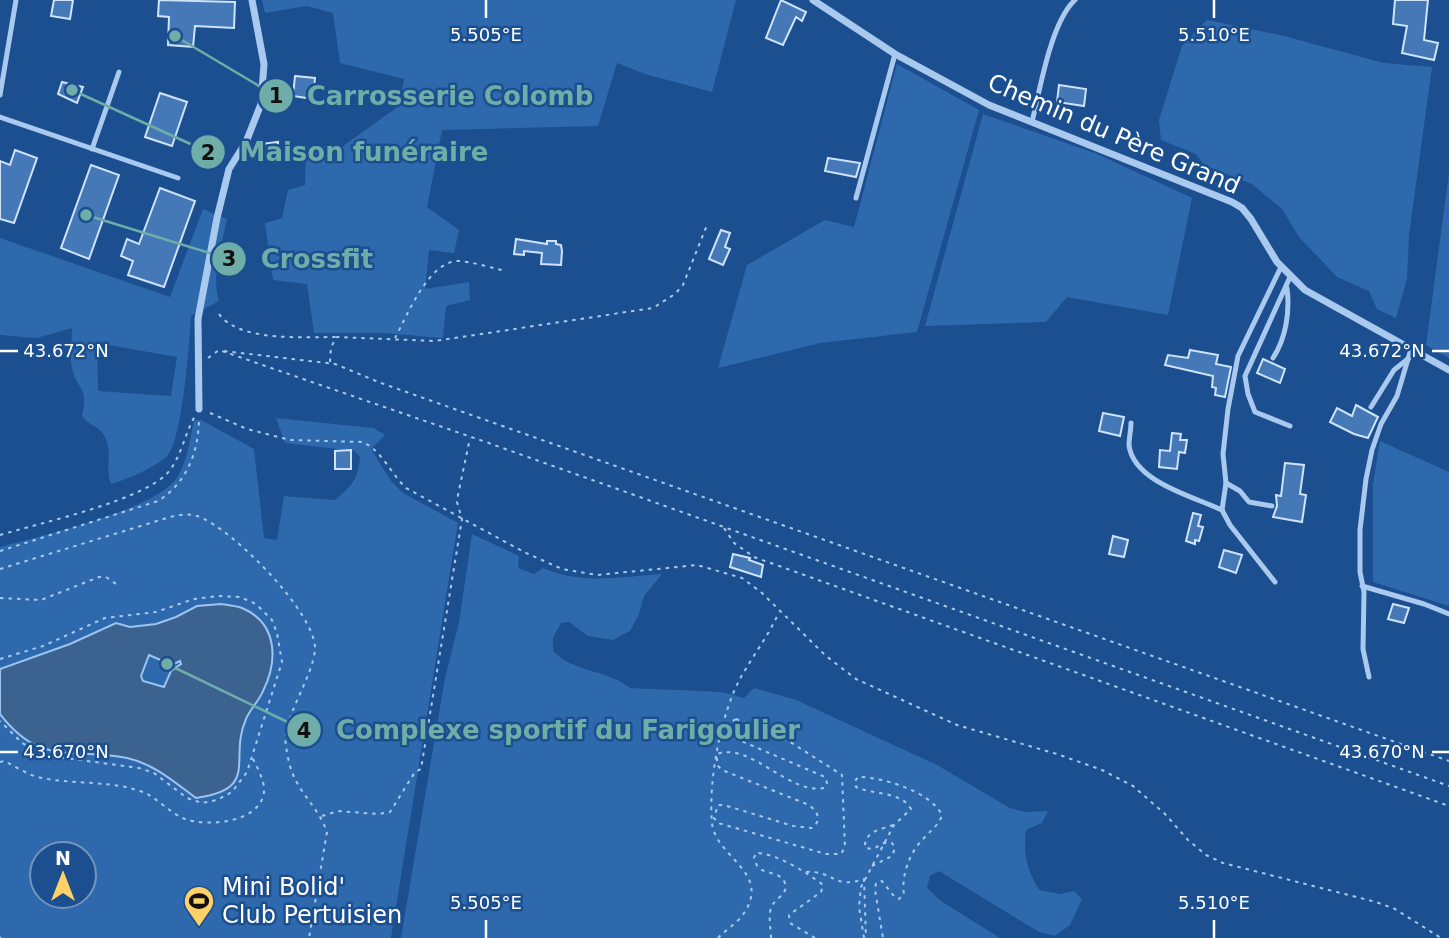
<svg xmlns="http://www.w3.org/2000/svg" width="1449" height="938" font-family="'DejaVu Sans',sans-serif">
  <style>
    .green { fill: #2e69ad; fill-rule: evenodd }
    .water { fill: #3c6290; stroke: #9cc4f0; stroke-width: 2; fill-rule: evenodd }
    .building { fill: #4478b7; stroke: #cfe3fa; stroke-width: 2 }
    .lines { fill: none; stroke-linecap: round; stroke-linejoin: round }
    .path { stroke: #a9c9ee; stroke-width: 2; stroke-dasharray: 3.5 5; stroke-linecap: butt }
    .service { stroke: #a9c9ee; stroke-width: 5 }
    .minor { stroke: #a9c9ee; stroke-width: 7 }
    .ticks { fill: none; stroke: #fff; stroke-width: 2.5 }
    .labels { text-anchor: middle; stroke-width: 5; stroke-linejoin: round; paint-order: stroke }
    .street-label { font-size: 24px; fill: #fff; stroke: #1b4f8f }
    .poi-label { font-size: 24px; fill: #fff; stroke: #1b4f8f; text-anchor: start }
    .ticks-label { font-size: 18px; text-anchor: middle; fill: #fff; stroke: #1b4f8f; stroke-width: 5; stroke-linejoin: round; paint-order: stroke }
    .leader { fill: none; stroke: #6fada8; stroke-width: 2.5 }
    .callout-dot { fill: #6fada8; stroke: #1b4f8f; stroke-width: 2.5 }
    .mark-label { font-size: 21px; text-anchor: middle; font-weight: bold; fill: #111 }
    .callout-label { font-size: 26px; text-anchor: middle; font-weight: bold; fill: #6fada8; stroke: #1b4f8f; stroke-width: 5; stroke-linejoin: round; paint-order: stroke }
  </style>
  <rect width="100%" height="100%" fill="#1b4f8f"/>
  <g class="green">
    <polygon points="262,0 736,0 712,92 645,74 617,63 598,126 442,130 427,207 459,230 454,253 429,250 425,289 469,282 470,300 446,306 443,338 383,333 314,333 307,284 273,280 265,223 282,218 288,190 305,185 306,146 343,146 399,106 404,79 340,63 333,13 307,6 265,13"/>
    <polygon points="1207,20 1284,36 1384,63 1432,67 1409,235 1407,279 1396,318 1377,309 1369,291 1337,277 1299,237 1282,209 1252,184 1204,165 1196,154 1161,140 1159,120 1182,46"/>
    <polygon points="897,64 979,110 917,332 820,343 718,368 747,265 825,220 854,227"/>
    <polygon points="983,114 1097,154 1192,198 1168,315 1067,297 1046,322 925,326"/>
    <polygon points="1449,173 1449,358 1426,345"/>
    <path d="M203,209l24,10c-5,26 -16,56 -8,82l-28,15c-2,27 -8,120 -23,139 -8,10 -44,26 -57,29 -6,-14 1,-31 -5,-45 -5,-13 -17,-13 -24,-23 7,-31 -5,-25 -10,-48 -3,-12 0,-28 0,-40l-35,10 -37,-3v-97l170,59zM97,343l80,14 -6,39 -73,-5z"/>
    <path d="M276,418l97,10 12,7 -14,14 20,32 12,12 55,30 -67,415h-391v-391c39,-11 158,-37 178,-71 10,-17 12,-37 16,-56h7l53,29 10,89 13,2 7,-44 51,4c17,-14 23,-21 25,-43l-5,-6 -70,-8zM42,854h42v42h-42z"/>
    <polygon points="1380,441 1449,472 1449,606 1373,582 1373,484"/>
    <path d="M472,534l47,22 -1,12 16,6 9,-6c39,17 78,9 119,6l-18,22 -5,18 -9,17 -17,9 -25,-4 -19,-14 -8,1 -8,15v13c23,23 54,18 77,37l92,4 22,6 10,-10 42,12 141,65 73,43 16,4 22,-1 -6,12 -16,7c-3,24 1,39 13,60l21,4 14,-3 8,8 -12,26 -15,11 -16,-4 -100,-61 -9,5 -3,12 14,13 59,37h-599l44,-260 14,-56z"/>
  </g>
  <path class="water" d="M221,604c7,1 15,2 21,4 36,15 36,53 21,83 -4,10 -13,18 -17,28 -18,40 15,70 -50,79 -22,-16 -42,-34 -69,-40 -56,-11 -86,9 -127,-44v-45l70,-25 46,-21 14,4 26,-3 20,-7 21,-11zM149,655l23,10 8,-4 1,3 -10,7 -7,16 -21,-6 -2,-5z"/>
  <g class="building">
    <polygon points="54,0 73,0 70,19 51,16"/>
    <polygon points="159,0 235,2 234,28 195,26 193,47 168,45 169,17 158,16"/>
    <polygon points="781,0 806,12 802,21 796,17 783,45 766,38"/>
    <polygon points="1395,0 1428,0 1424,40 1438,43 1434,60 1402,53 1407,26 1393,24"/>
    <polygon points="295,76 315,78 313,99 293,96"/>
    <polygon points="62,82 83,87 77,103 58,94"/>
    <polygon points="1059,85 1086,89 1084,106 1057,102"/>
    <polygon points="160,93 187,102 172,146 145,137"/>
    <polygon points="278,142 278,155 255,158 255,145"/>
    <polygon points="15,150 37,158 14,223 0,219 0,161 10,165"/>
    <polygon points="828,158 860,163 856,177 825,171"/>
    <polygon points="91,165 119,175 89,259 61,248"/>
    <polygon points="160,188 195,201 164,287 128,275 133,261 121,256 127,239 139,244"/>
    <polygon points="721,230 730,233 725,247 730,249 723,265 709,259"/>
    <polygon points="516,239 547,244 547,241 556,241 556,244 561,245 562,251 561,265 541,264 542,253 524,251 524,255 514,254"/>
    <polygon points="1190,350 1218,355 1216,364 1231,367 1225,397 1215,395 1216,388 1212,387 1213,376 1165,365 1168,355 1188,358"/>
    <polygon points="1263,359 1285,369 1280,383 1257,373"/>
    <polygon points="1356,405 1378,417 1368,438 1354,434 1330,422 1337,408 1352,416"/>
    <polygon points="1103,413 1124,417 1120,436 1099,431"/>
    <polygon points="1172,433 1181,434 1180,440 1187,440 1185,453 1179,452 1177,469 1159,467 1160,450 1170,451"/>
    <polygon points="351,450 351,469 335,469 335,451"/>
    <polygon points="1285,463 1304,465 1300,494 1306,495 1302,522 1273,517 1277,506 1276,495 1281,496"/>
    <polygon points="1193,513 1201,515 1198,526 1203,527 1199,541 1195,540 1195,544 1186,541"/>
    <polygon points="1113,536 1128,540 1124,557 1109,554"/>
    <polygon points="1224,550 1242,555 1236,573 1219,567"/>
    <polygon points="733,554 750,558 749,560 763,565 761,577 730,567"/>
    <polygon points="1393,604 1409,608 1404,623 1388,619"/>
  </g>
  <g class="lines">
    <g class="path">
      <path d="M219,314c20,28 85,23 117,23"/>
      <path d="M395,338c12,-22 34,-78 64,-77 14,1 29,6 43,9"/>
      <polyline points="224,351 335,364 381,383 1449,761"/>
      <polyline points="208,358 219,350 483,441 1449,786"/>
      <polyline points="330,362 331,347 337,337 435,341 653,308 675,294 683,285 707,225"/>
      <path d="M210,413l37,16 43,11 73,2c19,9 28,32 43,46l118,64 38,17 35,6 100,-10 45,13 20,15 64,63 30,23 101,46 100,29 45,16 31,16 32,28 23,26 18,15 17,8 153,39 19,7 46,29"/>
      <polyline points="724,528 734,543 754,557 1449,806"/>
      <path d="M0,535c39,-12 148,-35 170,-65 12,-16 15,-37 25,-54"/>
      <path d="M0,551l158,-50c29,-18 41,-50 41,-84"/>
      <path d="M0,569l170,-52c9,-2 19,-4 27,-1 34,11 119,97 118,133 -2,29 -34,71 -29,97 1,8 3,18 6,26 8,22 26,35 35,60l-18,106"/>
      <polyline points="0,598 41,600 99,577 106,577 119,586"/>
      <polyline points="0,659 43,646 105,618 156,612 194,599 219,596 240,597 256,604 272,620 277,633 282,662 247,772 232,792 217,800 202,803 187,798 154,773 139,768 43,755 22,743 0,721"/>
      <path d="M736,719l51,21 55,35 3,72 -4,7h-15l-108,-31 -4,-5 4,-13h6l69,21 19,2c10,-8 6,-16 -3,-23l-87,-35 -5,-5v-11c34,-12 72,41 107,34l3,-5 -2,-6 -93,-40 -3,-6v-8z"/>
      <path d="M0,762l4,-1c11,5 22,13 34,16 33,8 70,3 102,14 16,5 29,22 45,28 23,8 75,4 79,-27 1,-11 -7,-25 -12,-35"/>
      <polyline points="322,816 338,811 379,814 390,812 415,772 421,769 462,519 457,502 458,495 470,438"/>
      <path d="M872,866l20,-10 3,-8 -3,-5h-8l-11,6 -8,-1c-1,-17 15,-18 28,-23"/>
      <path d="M806,872c27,-2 28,18 58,7l2,59"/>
      <polyline points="0,937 1,938"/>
      <path d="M718,938c7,-8 17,-13 24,-22 32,-44 -26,-57 -30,-93 -4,-42 9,-110 29,-146 13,-23 28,-42 38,-65"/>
      <path d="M771,938c0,-10 -4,-25 2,-34 5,-7 17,-12 11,-23 -5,-9 -18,-7 -25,-13 -3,-3 -4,-7 -5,-10l2,-5c20,0 52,20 67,32l-2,7 -32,23 1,8 25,15"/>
      <path d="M864,938l-5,-31 2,-20 33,-62 17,-16c-10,-18 -38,-14 -55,-22l-1,-6 3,-4c25,0 73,15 84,38 -3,10 -10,14 -17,22 -15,14 -24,38 -21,57l-5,5 -6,-4 -11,-14 -6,2 -1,7 8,48"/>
    </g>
    <g class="service">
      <polyline points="0,95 16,0"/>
      <polyline points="0,117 178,178"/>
      <path d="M1032,122c8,-33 19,-100 43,-122"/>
      <polyline points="92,149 119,72"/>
      <polyline points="856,198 895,54"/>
      <polyline points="1290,277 1245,376 1248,394 1255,412 1290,426"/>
      <path d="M1273,358c13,-20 17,-46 14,-70"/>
      <polyline points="1371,407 1394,370 1409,358"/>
      <path d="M1131,423c0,7 -2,15 -2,22 4,37 66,52 93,65"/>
      <polyline points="1226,483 1240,491 1249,502 1272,506"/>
      <polyline points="1275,582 1230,525 1222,510 1226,483 1223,454 1228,409 1238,356 1281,267"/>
      <polyline points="1362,586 1424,604 1449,614"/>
      <polyline points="1369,677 1363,649 1364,592 1360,572 1360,530 1366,479 1372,450 1381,424 1397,396 1411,349"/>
    </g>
    <g class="minor">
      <polyline points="813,0 895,54 989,105 1232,202 1242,208 1251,219 1277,262 1305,290 1449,370"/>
      <polyline points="199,409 198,319 217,218 229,169 246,142 261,104 264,64 252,0"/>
    </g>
  </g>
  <path class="ticks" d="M486,0v18M1214,0v18M0,351h18M1432,351h17M0,752h18M1432,752h17M486,920v18M1214,920v18"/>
  <defs>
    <g id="stadium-pin" transform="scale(1.575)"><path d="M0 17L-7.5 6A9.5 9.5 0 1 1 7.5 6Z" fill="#ffd166" stroke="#1b4f8f"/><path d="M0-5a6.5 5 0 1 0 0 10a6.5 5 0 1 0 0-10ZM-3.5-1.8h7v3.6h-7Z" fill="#111"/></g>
  </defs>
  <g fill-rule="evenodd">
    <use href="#stadium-pin" x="199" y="901"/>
  </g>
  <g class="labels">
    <g class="street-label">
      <text transform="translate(1114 134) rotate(23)" y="8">Chemin du Père Grand</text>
    </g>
    <g class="poi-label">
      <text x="222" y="895">Mini Bolid'<tspan x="222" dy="28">Club Pertuisien</tspan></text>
    </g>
  </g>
  <g class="ticks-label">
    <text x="486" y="41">5.505°E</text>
    <text x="1214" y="41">5.510°E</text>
    <text x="66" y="357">43.672°N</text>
    <text x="1382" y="357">43.672°N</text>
    <text x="66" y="758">43.670°N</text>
    <text x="1382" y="758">43.670°N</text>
    <text x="486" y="909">5.505°E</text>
    <text x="1214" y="909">5.510°E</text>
  </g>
  <path class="leader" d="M175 36L276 96M72 90L208 152M86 215L229 259M167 664L304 730"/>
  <g class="callout-dot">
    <circle cx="175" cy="36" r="7"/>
    <circle cx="72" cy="90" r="7"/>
    <circle cx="86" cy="215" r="7"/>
    <circle cx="167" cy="664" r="7"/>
    <circle cx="276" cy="96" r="18"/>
    <circle cx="208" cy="152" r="18"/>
    <circle cx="229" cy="259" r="18"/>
    <circle cx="304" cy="730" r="18"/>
  </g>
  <g class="mark-label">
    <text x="276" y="103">1</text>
    <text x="208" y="160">2</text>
    <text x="229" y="266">3</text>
    <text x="304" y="738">4</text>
  </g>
  <g class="callout-label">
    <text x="450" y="105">Carrosserie Colomb</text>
    <text x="364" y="161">Maison funéraire</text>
    <text x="317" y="268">Crossfit</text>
    <text x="568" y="739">Complexe sportif du Farigoulier</text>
  </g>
  <g transform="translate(63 875)"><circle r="33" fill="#1b4f8f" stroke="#7695bc" stroke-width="2"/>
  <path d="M0-5L12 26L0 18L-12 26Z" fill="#ffd166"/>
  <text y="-10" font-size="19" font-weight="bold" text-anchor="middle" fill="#ffffff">N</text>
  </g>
</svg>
